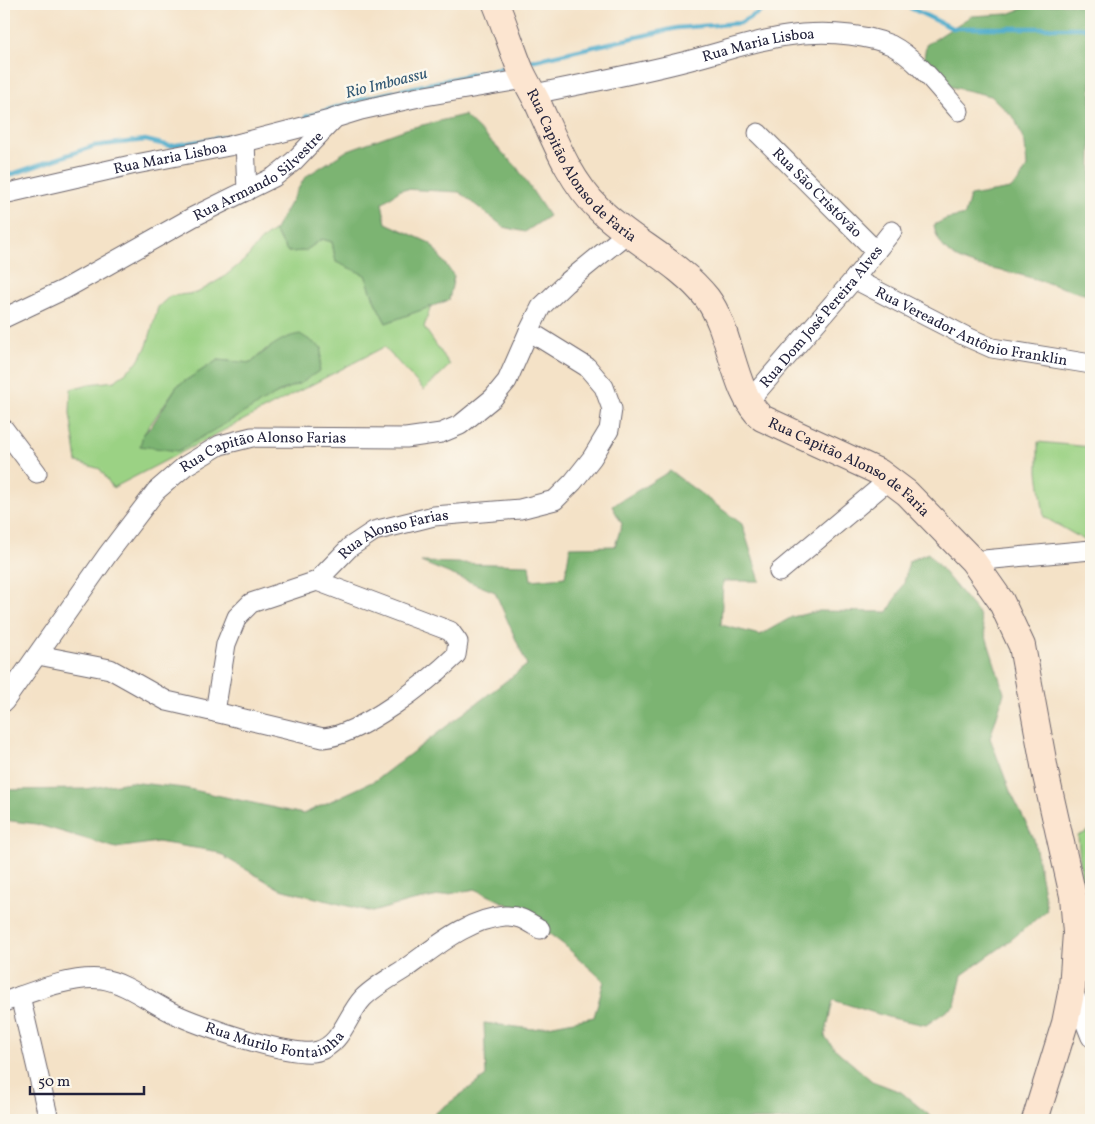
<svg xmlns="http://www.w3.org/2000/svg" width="1095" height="1124" font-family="Vollkorn,serif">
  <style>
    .green { fill: #9bd284; stroke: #5e7a60; fill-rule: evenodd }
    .forest { fill: #7cb472; stroke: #4f6b56 }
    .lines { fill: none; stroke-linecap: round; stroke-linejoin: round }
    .stream { stroke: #4baaca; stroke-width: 4.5 }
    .street-casing { stroke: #6c656c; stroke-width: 21 }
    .secondary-casing { stroke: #6c656c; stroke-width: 28 }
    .street { stroke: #fff; stroke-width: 19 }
    .secondary { stroke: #fce5d0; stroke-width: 26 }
    .labels { text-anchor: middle; stroke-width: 5; stroke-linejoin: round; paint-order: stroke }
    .street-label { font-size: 15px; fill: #22223b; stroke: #fbf7ec }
    .water-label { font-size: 16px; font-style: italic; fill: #325874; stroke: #fbf7ec }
  </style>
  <rect width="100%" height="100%" fill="#fbf7ec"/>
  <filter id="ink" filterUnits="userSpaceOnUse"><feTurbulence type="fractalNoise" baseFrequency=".02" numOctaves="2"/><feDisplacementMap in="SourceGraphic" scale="10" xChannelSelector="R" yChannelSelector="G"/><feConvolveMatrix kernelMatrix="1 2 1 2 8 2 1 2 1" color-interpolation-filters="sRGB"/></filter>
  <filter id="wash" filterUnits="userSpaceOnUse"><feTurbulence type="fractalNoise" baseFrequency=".0096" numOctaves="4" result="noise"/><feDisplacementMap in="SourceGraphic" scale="20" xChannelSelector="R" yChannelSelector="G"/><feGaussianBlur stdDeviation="1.12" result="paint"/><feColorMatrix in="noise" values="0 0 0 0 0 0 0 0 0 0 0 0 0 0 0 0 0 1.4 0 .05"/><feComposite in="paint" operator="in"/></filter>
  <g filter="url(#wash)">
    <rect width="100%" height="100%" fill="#f4e2c7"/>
    <g class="green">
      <path d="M274,231l14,21 17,-1 17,-12 10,3 4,20 29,12 10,28 11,21 45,-17 -7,21 26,38 -26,25 -40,-43 -271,141 -13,-19 -23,-7 -7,-49 1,-24 18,-5 26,-3 22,-18 10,-17 11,-39 12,-11 27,-3 27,-16 23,-19 13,-17zM322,348l-3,23c-52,35 -117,47 -176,64l34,-49 41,-26 33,3 15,-14z"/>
      <polygon points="1038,442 1091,447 1091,537 1086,541 1044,517 1038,472"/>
      <polygon points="1091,830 1091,923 1085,923 1078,836"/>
    </g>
    <g class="forest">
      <path d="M1070,4l21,3v289c-24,-6 -47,-15 -70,-21 -34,-9 -80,-7 -87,-50l12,-6 19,-4 5,-19 40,-7 9,-8 8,-14 -2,-23 -10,-25 -24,-23 -43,-10 -25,-21 3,-20 45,-29 37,-2 22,-8z"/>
      <polygon points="464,115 516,166 549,216 525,232 504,227 459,192 402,189 382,203 386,223 430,243 454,276 449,300 386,323 375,302 365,275 336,262 332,242 322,239 305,251 288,252 274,231 305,177 348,150 406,129"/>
      <path d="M300,334l22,14 -3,23 -18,12 -18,7 -105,61 -38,-5 3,-11 10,-11 24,-38 41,-26 33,3c15,-13 29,-26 49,-29z"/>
      <polygon points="670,471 742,524 760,581 723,581 721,625 760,635 792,617 819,611 888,612 904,583 909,561 928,553 979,614 1004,693 990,738 1010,791 1034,839 1047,910 1007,943 962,975 955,1005 926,1025 891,1018 833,1000 825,1037 834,1048 872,1081 901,1092 935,1120 426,1120 486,1076 484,1023 533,1029 594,1017 604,981 563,944 513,907 475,889 408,902 372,912 280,889 214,851 158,842 116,848 36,824 4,820 4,790 85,789 130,782 184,788 303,814 376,780 527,665 495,592 421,562 529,565 531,580 565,577 570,547 615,546 622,524 612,506"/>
    </g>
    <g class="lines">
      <g class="stream">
        <polyline points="902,4 952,28 1091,28"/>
        <polyline points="526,62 677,28 740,23 774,4"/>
        <polyline points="306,117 366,98 509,66"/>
        <polyline points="4,177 94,146 145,140 170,146 238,135"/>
      </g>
    </g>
  </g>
  <g filter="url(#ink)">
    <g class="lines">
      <g class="street-casing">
        <g id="street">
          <path id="s1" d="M534,94c48,-10 97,-19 145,-31 61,-15 107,-36 171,-28 14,2 28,4 41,10 27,14 48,44 68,66"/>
          <path id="s2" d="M758,133l118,118"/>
          <polyline points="245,142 247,191"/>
          <path id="s3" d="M4,194l127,-29 98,-19 105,-27"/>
          <path id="s4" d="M854,279l111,57 27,12 99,16"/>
          <path id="s5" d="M4,318l61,-29 128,-72 81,-40 20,-16 41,-43 26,-8 58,-13 106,-18"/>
          <path id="s6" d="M749,401l105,-122 38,-48"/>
          <polyline points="4,429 37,473"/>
          <polyline points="973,561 1091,550"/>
          <polyline points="779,572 890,479"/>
          <polyline points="38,655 110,669 167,701 215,712 226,644 237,617 251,603 317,581"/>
          <path id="s7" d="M4,702l104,-148 48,-63 29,-25 35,-21 32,-8 154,1 35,-5 19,-8 33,-27 14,-17 22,-50"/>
          <path id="s8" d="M215,712l108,26c38,-3 105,-56 133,-83l2,-13 -8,-11 -133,-50 33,-34 24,-16 60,-15 86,-7 35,-9 18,-18 19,-24 17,-28 3,-21 -8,-22 -17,-20 -58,-36 12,-24 25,-24 60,-49"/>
          <polyline points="1072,988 1091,1037"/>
          <polyline points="20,996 49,1120"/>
          <path id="s9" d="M4,1002c28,-10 69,-27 98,-23 22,3 50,24 71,34 24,12 122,46 145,38 24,-7 29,-36 45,-53 12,-12 29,-21 43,-30 30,-21 61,-49 99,-52 14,-1 23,6 35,13"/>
        </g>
      </g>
      <g class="secondary-casing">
        <g id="secondary">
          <path id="s10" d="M496,4c9,22 16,45 25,67 6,13 14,25 19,37 16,36 31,74 59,101 33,33 79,52 108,89 25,33 25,94 55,120l117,54 28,21 66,68 28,40 21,45 24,130 27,120 3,37 -4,55 -7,35 -30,97"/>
        </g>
      </g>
      <use href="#street" class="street"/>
      <use href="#secondary" class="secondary"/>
    </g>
  </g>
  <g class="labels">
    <g class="street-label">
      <text dy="5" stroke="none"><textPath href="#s1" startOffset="230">Rua Maria Lisboa</textPath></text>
      <text dy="5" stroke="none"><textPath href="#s3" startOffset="170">Rua Maria Lisboa</textPath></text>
      <text dy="5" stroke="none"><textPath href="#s10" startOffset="185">Rua Capitão Alonso de Faria</textPath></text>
      <text dy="5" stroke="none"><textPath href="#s5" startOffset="292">Rua Armando Silvestre</textPath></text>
      <text dy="5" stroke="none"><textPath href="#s2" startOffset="84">Rua São Cristóvão</textPath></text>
      <text dy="5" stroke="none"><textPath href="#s6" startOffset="111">Rua Dom José Pereira Alves</textPath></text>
      <text dy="5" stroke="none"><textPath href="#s4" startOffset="128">Rua Vereador Antônio Franklin</textPath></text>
      <text dy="5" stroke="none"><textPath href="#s7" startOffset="380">Rua Capitão Alonso Farias</textPath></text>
      <text dy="5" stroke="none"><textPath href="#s10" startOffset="605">Rua Capitão Alonso de Faria</textPath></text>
      <text dy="5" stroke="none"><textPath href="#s8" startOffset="532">Rua Alonso Farias</textPath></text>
      <text dy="5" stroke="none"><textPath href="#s9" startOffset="289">Rua Murilo Fontainha</textPath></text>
    </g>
    <g class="water-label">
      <text transform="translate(386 82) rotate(-14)" y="6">Rio Imboassu</text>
    </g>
  </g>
  <rect width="1095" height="1124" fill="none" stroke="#fbf7ec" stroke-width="20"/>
  <path d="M30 1086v8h114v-8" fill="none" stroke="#22223b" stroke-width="2.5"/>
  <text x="38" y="1086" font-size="15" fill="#22223b" stroke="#fbf7ec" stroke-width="4" paint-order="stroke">50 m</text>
</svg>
